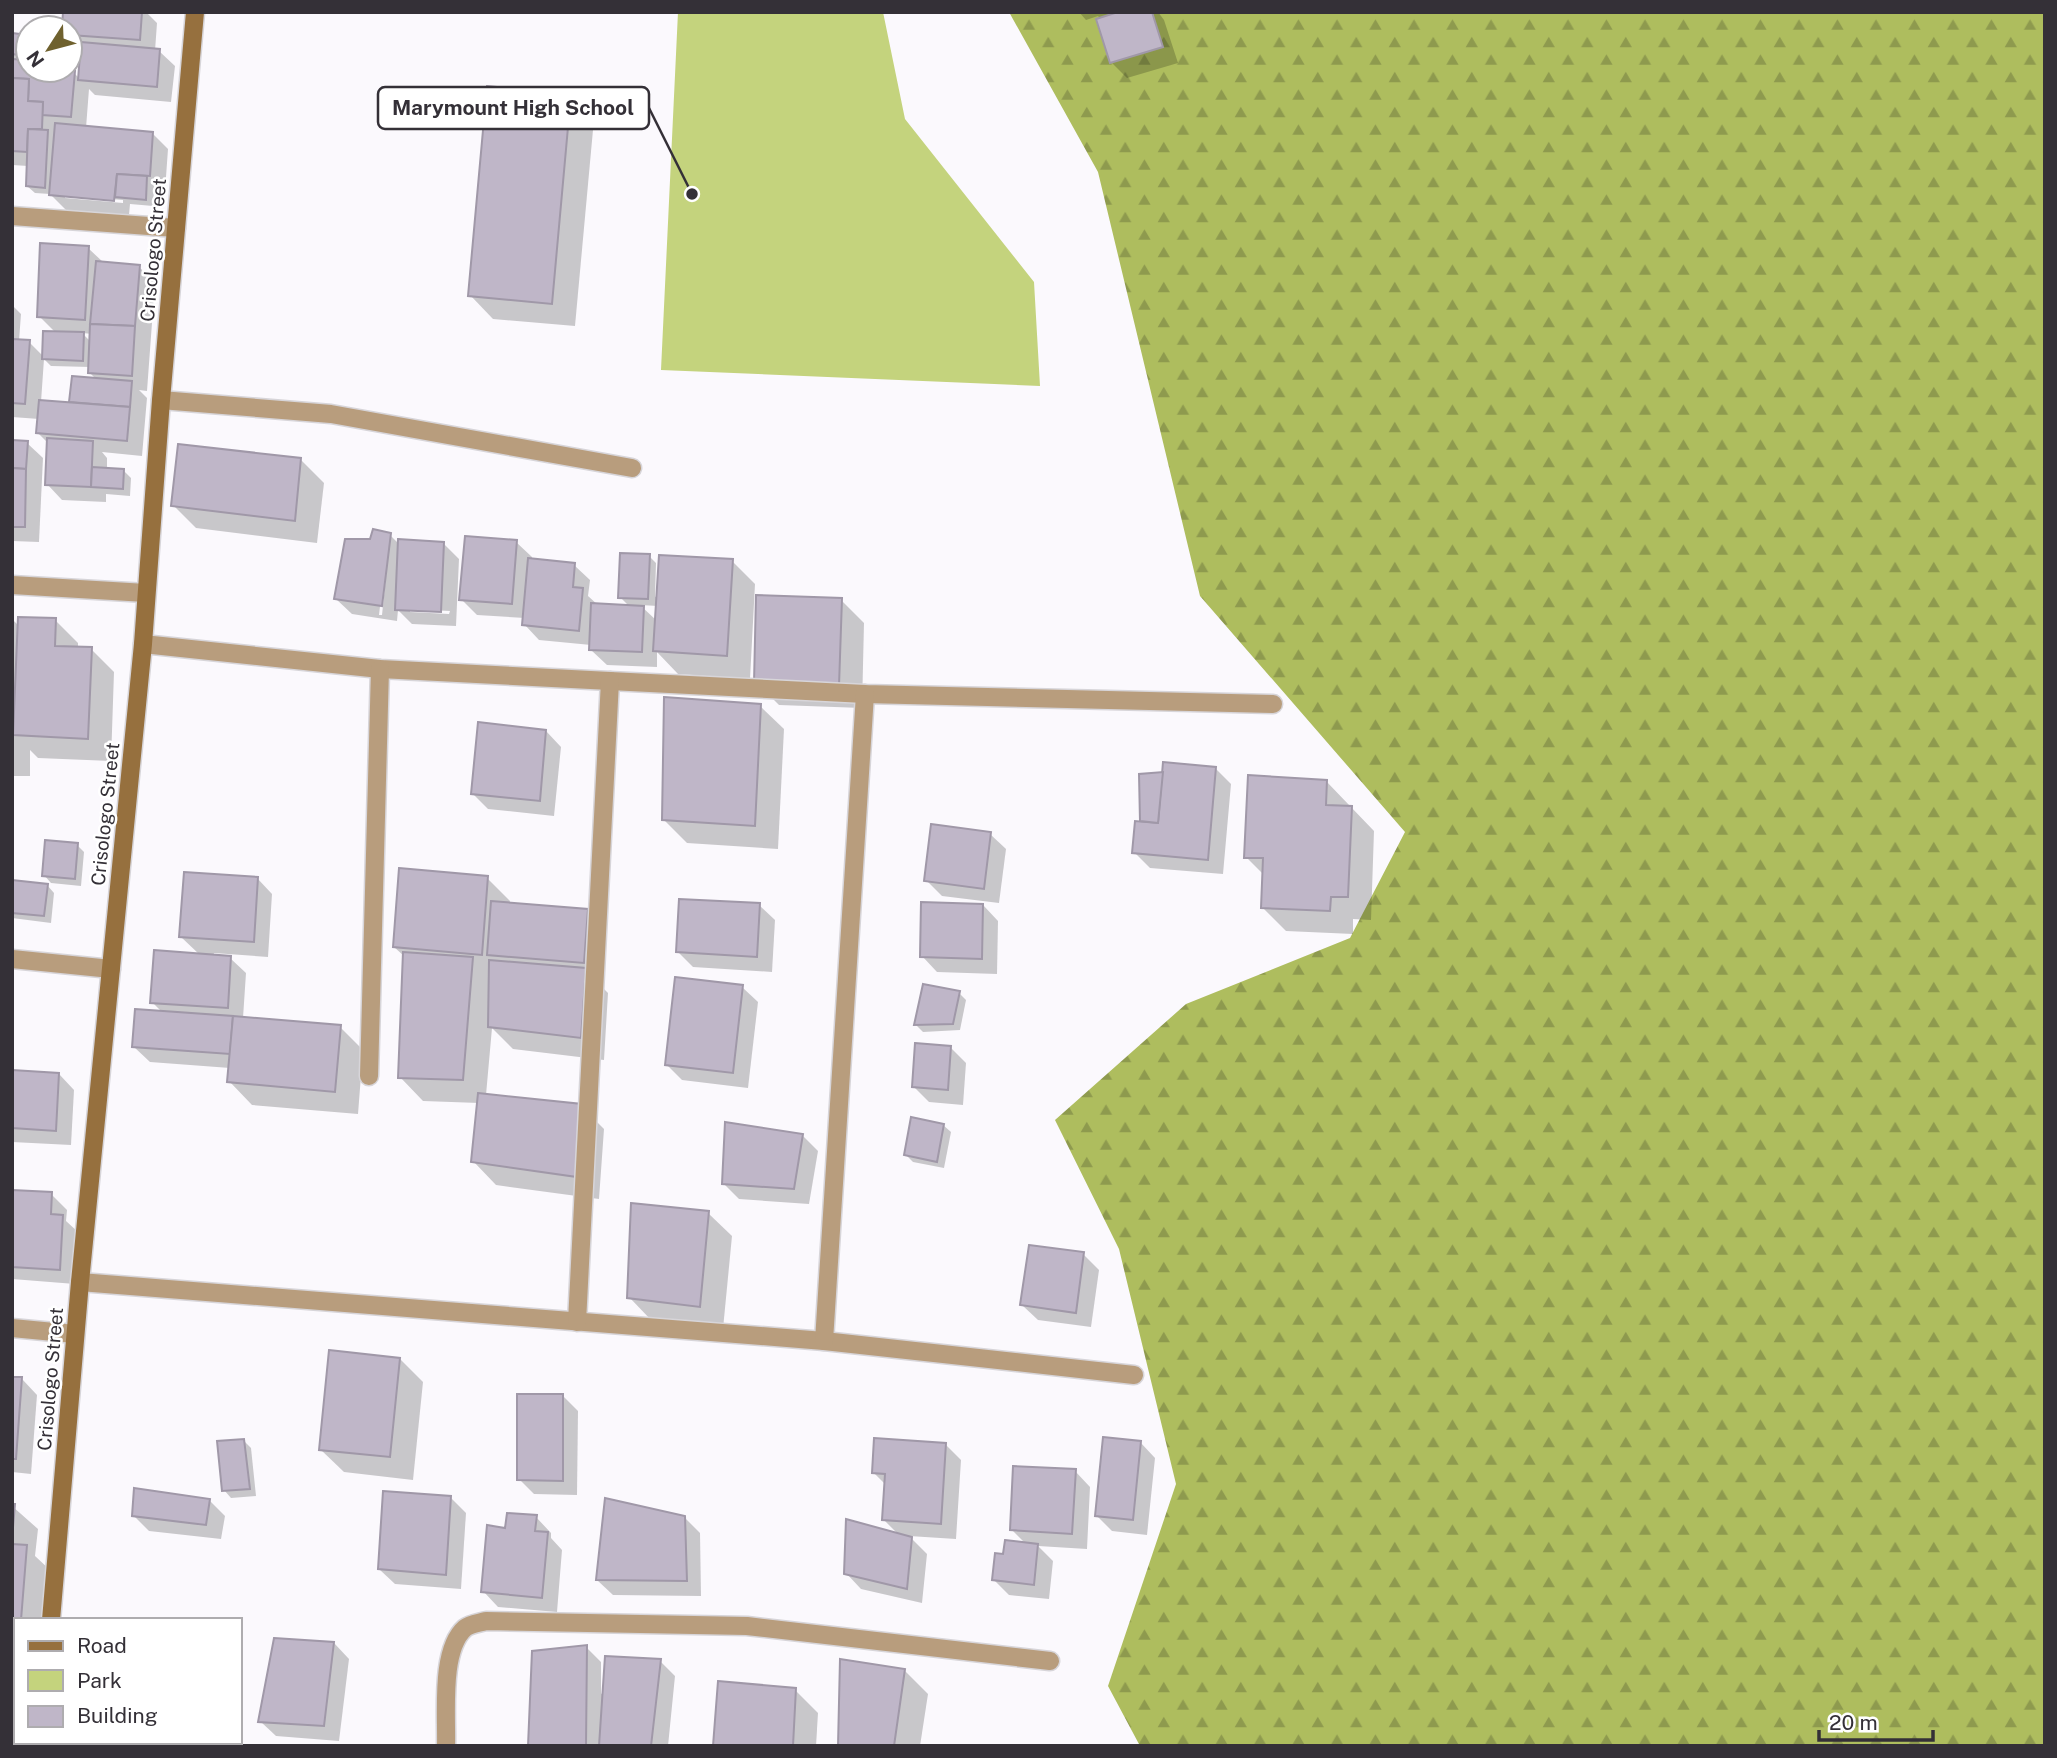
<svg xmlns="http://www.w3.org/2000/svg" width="2057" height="1758" font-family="'Public Sans',sans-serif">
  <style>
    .green { fill: #c4d37d }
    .forest { fill: url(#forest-firs) }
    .shadow { fill: #0003; fill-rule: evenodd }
    .building { fill: #bfb6c8; stroke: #a098a8; stroke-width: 2 }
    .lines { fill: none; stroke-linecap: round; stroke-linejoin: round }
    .lane-casing { stroke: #d7d5d9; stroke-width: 21 }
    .street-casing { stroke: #d7d5d9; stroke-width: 21 }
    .secondary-casing { stroke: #d7d5d9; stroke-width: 21 }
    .lane { stroke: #b89d7d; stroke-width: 18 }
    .street { stroke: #b89d7d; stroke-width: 18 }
    .secondary { stroke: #96703e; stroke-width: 18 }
    .labels { text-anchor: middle; stroke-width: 5; stroke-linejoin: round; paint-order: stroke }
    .street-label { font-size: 19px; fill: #343037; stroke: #fff }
    .leader { fill: none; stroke: #343037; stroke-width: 2.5 }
    .callout-dot { fill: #343037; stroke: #fff; stroke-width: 2.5 }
    .callout { fill: #fff; stroke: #343037; stroke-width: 2.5 }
    .callout-label { font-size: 21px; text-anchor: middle; font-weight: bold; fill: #343037 }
  </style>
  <defs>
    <pattern id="forest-firs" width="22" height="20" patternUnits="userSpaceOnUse" patternTransform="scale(1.75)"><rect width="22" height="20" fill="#aebd5e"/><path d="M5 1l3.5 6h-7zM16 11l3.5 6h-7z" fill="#8e9a4e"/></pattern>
  </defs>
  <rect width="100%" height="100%" fill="#fbf9fd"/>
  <polygon class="green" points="678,12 883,12 905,119 1034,282 1040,386 661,370"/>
  <polygon class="forest" points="1009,12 2045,12 2045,1746 1140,1746 1108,1686 1176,1484 1119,1249 1055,1120 1186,1004 1350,938 1405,832 1200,596 1098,172"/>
  <g class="shadow">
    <path d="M65,12h81l11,11 -2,28h4l16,15 -4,36 -76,-7 -6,-6 -3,39 66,5 16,16 -3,42 -11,-1 -1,16 -23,-2 -1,11 -63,-5 -16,-16 -15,-1 -8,-7 1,-20 -16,-1v-105l4,1 -4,-4v-22l16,2v33h32l14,3 5,5 3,-29h-3l-9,-9v-12h-6zM65,195l58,5v3l-58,-5z"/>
    <polygon points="1079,12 1158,12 1164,20 1178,63 1127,78 1111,62 1101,19 1098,16 1086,20"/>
    <polygon points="570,96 594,119 575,326 493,319 470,295"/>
    <path d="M88,248l16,15 35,4 16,15 -8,109 -8,-1 8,8 -5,58 -40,-4 5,6v12l17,1 7,7 -1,18 -24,-2v8l-44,-2 -15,-16 1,-41 -10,-10 1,-14 -27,-2v-112l9,9 -2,27 10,1 15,15 12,-24 -17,-17zM82,333l11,1 -1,9zM44,359l7,7 39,1v6l7,7 -24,-2 -3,26 -29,-2z"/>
    <polygon points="12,442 27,443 43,458 39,542 12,541"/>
    <polygon points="301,460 324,483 317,543 196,528 173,505"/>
    <path d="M390,535l10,10 44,-1 15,15 -3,67 -44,-2 -14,-14 -1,11 -45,-7 -16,-15 36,-58zM390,538l-8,77h-3l8,-68zM410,609l40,2 -1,3 -39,-2z"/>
    <path d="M516,542l16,15v4l42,4 16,15 -2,16 10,9 32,2 -10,-10 29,-41 7,7 -1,34 77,-36 23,23 -5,95 -72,-5 -21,-22v15l-50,-2 -16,-15v-5l-52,-5 -15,-16 1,-6 -48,-3 -16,-16zM640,605l18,1 -1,15z"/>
    <polygon points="841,600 864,623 862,708 779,705 756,682"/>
    <polygon points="12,619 19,626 55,620 78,643 78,648 91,649 114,672 111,761 38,758 30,750 30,776 12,776"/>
    <polygon points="760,706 784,729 778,849 687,843 663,819"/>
    <polygon points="546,731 561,747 554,816 488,809 473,794"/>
    <polygon points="1215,768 1231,784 1223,874 1150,868 1134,852 1144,824 1141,821"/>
    <polygon points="1326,781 1374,831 1371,920 1353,919 1353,934 1286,931 1263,908 1264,875 1246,857"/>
    <polygon points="990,834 1006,849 999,903 942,896 926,880"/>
    <polygon points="77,845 84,852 81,886 51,883 44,875"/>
    <polygon points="257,878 272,894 268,957 214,953 213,957 230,958 246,973 243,1018 340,1027 363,1050 358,1114 252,1105 229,1081 230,1068 150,1062 134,1047 163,1013 152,1002 200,955 181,937"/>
    <polygon points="487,878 510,901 510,904 588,911 603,926 592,977 608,993 604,1060 513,1049 492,1028 486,1095 581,1106 604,1129 599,1199 496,1185 473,1161 479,1103 423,1101 400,1077 404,956 394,947"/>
    <polygon points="12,882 47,885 54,893 51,923 12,918"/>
    <polygon points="759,905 775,920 772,972 693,967 678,952"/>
    <polygon points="983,905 998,921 997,974 937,972 922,956"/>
    <polygon points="742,987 758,1002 748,1088 682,1080 667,1065"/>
    <polygon points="959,993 966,1000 960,1030 923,1032 916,1025"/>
    <polygon points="950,1047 966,1063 963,1105 929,1102 914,1087"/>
    <polygon points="12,1071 59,1074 74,1090 71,1145 12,1142"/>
    <polygon points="943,1125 951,1132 944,1168 913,1162 906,1155"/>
    <polygon points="803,1136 818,1151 809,1204 739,1199 723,1183"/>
    <polygon points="12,1191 51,1194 67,1210 66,1221 78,1232 75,1284 12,1279"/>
    <polygon points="708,1213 732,1236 723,1329 652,1321 629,1297"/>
    <polygon points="1083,1254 1099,1270 1091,1327 1038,1320 1022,1305"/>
    <polygon points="400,1359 423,1382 413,1480 344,1472 320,1449"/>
    <polygon points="12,1378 22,1379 37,1395 31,1474 12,1472"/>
    <polygon points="563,1396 578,1411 577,1495 534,1494 519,1479"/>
    <polygon points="243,1440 251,1448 256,1496 231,1498 224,1490"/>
    <polygon points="1140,1442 1155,1458 1147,1535 1112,1531 1096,1515"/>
    <polygon points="945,1444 961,1460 956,1539 909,1536 927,1554 922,1603 861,1589 846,1573 899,1535 884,1520 886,1485 874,1473"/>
    <polygon points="1075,1471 1090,1487 1087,1549 1038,1546 1053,1561 1049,1599 1009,1595 994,1580 1005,1555 1026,1544 1012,1530"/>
    <polygon points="450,1497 466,1513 461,1589 395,1584 379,1569"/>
    <polygon points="209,1500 225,1516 221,1539 149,1531 134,1516"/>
    <polygon points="12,1506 38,1529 35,1556 50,1570 46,1620 16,1620 16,1694 12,1693"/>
    <polygon points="536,1517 551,1533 551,1538 562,1550 557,1612 498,1607 483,1591 507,1529"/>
    <polygon points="684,1517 700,1533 701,1596 613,1595 597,1580"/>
    <polygon points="334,1643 349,1659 339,1741 276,1736 260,1721"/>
    <polygon points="586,1647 601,1662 601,1694 660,1661 675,1676 668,1746 530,1746"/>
    <polygon points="905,1671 928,1694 920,1746 840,1746"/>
    <polygon points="795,1690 818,1713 816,1746 714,1746"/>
  </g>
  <g class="building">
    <polygon points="63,12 142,12 140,40 70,35 70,28 62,28"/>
    <polygon points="1118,12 1152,12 1163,47 1110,63 1096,19"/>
    <polygon points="12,33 28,35 28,56 12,54"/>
    <polygon points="81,42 160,49 157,87 78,80"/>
    <polygon points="12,59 28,60 28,70 75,71 71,117 42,115 43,102 28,101 29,79 12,78"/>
    <polygon points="12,78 29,79 28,101 43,102 42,129 28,129 27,152 12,151"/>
    <polygon points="487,86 571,94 552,304 468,296"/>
    <polygon points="55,123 153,132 150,176 117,174 114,201 49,195"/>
    <polygon points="28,129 48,130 45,188 26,186"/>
    <polygon points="117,174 147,176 146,200 115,197"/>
    <polygon points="40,243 89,246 85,320 37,317"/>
    <polygon points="96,261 140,265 135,326 90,324"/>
    <polygon points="90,324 135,326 132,376 88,373"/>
    <polygon points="43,331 84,332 83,361 42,359"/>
    <polygon points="12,339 30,340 25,404 12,403"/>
    <polygon points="72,376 132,381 130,407 69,402"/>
    <polygon points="39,400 130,407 127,441 36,433"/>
    <polygon points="47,438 93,441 91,487 45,485"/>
    <polygon points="12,440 28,441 26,469 12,468"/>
    <polygon points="178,444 301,458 295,521 171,506"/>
    <polygon points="92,467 124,469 123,489 91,487"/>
    <polygon points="12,468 26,469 25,527 12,527"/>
    <polygon points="373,529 391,533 382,606 334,599 345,539 370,539"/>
    <polygon points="465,536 517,540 512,604 459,600"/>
    <polygon points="398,539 444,542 441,612 395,610"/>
    <polygon points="620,553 650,554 648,599 618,598"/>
    <polygon points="659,555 733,559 727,656 653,651"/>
    <polygon points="528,558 575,563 573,587 583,588 579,631 522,625"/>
    <polygon points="756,595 842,598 839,686 754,683"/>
    <polygon points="591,603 644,606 642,652 589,650"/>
    <polygon points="18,617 56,618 55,646 92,647 88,739 13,735"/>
    <polygon points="664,697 761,704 755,826 662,820"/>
    <polygon points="478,722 546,730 540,801 471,794"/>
    <polygon points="1163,762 1216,767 1208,860 1132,853 1135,821 1158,823"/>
    <polygon points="1163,772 1158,823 1140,821 1139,774"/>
    <polygon points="1248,775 1327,780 1326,805 1352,806 1348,897 1331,897 1330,911 1261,908 1263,858 1244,858"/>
    <polygon points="931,824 991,832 984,889 924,881"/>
    <polygon points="45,840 78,843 75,879 42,876"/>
    <polygon points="399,868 488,876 482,955 393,947"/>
    <polygon points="184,872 258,877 254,942 179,937"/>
    <polygon points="12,880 48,884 44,916 12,913"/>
    <polygon points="679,899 760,903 757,957 676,952"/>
    <polygon points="491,901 588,909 584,963 487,955"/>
    <polygon points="921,902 983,904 982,959 920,957"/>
    <polygon points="154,950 231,956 228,1008 150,1003"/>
    <polygon points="403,952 473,957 463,1080 398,1078"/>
    <polygon points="489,960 586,968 581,1038 488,1027"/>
    <polygon points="675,977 743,985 733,1073 665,1065"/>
    <polygon points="923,984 960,991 953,1024 914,1025"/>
    <polygon points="135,1009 233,1016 230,1054 132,1047"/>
    <polygon points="233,1016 341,1025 335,1092 227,1082"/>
    <polygon points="915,1043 951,1046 948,1090 912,1087"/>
    <polygon points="12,1070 59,1073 56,1131 12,1128"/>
    <polygon points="478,1093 582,1104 577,1177 471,1162"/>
    <polygon points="911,1117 944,1124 937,1162 904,1155"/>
    <polygon points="725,1122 803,1134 794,1189 722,1184"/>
    <polygon points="12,1190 52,1192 51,1214 63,1215 60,1270 12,1267"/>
    <polygon points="631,1203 709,1211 700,1307 627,1298"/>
    <polygon points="1029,1245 1084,1252 1076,1313 1020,1305"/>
    <polygon points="329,1350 400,1358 390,1457 319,1450"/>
    <polygon points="12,1377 22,1377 16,1459 12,1459"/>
    <polygon points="517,1394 563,1394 563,1481 517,1480"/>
    <polygon points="1103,1437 1141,1441 1133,1520 1095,1516"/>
    <polygon points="874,1438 946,1443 941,1524 882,1520 885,1474 872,1473"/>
    <polygon points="244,1439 250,1489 222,1491 217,1441"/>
    <polygon points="1013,1466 1076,1469 1072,1534 1010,1530"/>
    <polygon points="134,1488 210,1499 206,1525 132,1516"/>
    <polygon points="383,1491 451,1496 446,1575 378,1569"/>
    <polygon points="605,1498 685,1516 687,1581 596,1580"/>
    <polygon points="12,1504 15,1504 12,1539"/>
    <polygon points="507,1513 537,1515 535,1531 548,1532 542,1598 481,1592 487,1525 505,1528"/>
    <polygon points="846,1519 912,1537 907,1589 844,1574"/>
    <polygon points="1005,1540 1038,1544 1034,1585 992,1580 995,1553 1003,1554"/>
    <polygon points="12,1544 27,1545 21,1620 16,1620 16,1673 12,1673"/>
    <polygon points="274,1638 334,1642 324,1726 258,1722"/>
    <polygon points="587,1645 586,1746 528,1746 532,1651"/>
    <polygon points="605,1656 661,1659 651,1746 599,1746"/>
    <polygon points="840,1659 905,1669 894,1746 838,1746"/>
    <polygon points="718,1681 796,1688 793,1746 713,1746"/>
  </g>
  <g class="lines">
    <g class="lane-casing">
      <polyline id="lane" points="161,400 331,414 632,468"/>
    </g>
    <g class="street-casing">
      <g id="street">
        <polyline points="12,216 176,228"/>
        <polyline points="12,585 146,593"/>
        <polyline points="143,644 380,669 610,681 865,694 1273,704"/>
        <polyline points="12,959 111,969"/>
        <polyline points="369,1076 380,669"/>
        <polyline points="80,1282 824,1341 1134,1375"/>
        <polyline points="577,1322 610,681"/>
        <polyline points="12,1328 75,1334"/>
        <polyline points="824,1341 865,694"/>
        <polyline points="12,1696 16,1696"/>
        <path d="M446,1746c1,-32 -6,-96 19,-118 5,-4 14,-5 21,-7l261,5 303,35"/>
      </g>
    </g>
    <g class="secondary-casing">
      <g id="secondary">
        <polyline points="51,1620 80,1282 143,644 161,400 195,12"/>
        <polyline points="40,1746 41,1742"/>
      </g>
    </g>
    <use href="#lane" class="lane"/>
    <use href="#street" class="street"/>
    <use href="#secondary" class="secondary"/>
  </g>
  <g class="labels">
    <g class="street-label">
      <text transform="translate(153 250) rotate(-85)" y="7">Crisologo Street</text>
      <text transform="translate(105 814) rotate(-84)" y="7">Crisologo Street</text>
      <text transform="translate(50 1379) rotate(-85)" y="7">Crisologo Street</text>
    </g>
  </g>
  <path class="leader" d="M692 194L649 108"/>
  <circle class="callout-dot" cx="692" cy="194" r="7"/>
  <rect class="callout" x="378" y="87" width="271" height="42" rx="7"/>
  <g class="callout-label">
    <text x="513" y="115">Marymount High School</text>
  </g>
  <rect width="2057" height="1758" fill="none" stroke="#343037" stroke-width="28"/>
  <rect x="14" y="1618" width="228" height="126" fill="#ffffff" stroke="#aeacaf" stroke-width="2"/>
  <rect x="28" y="1641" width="35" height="10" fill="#96703e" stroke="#aeacaf" stroke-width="2"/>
  <text x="77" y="1653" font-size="21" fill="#343037">Road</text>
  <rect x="28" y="1670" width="35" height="21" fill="#c4d37d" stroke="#aeacaf" stroke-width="2"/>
  <text x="77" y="1688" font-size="21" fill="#343037">Park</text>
  <rect x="28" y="1706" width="35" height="21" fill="#bfb6c8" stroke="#aeacaf" stroke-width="2"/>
  <text x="77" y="1723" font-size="21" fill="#343037">Building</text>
  <g transform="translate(49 49) rotate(234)"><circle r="33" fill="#ffffff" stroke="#aeacaf" stroke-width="2"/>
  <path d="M0-5L12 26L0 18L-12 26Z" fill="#6f612e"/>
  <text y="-10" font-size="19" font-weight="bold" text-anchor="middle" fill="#343037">N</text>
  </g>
  <path d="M1819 1730v10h114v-10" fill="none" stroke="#343037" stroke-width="3.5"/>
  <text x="1829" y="1730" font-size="21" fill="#343037" stroke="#ffffff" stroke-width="5" paint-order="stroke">20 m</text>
</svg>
